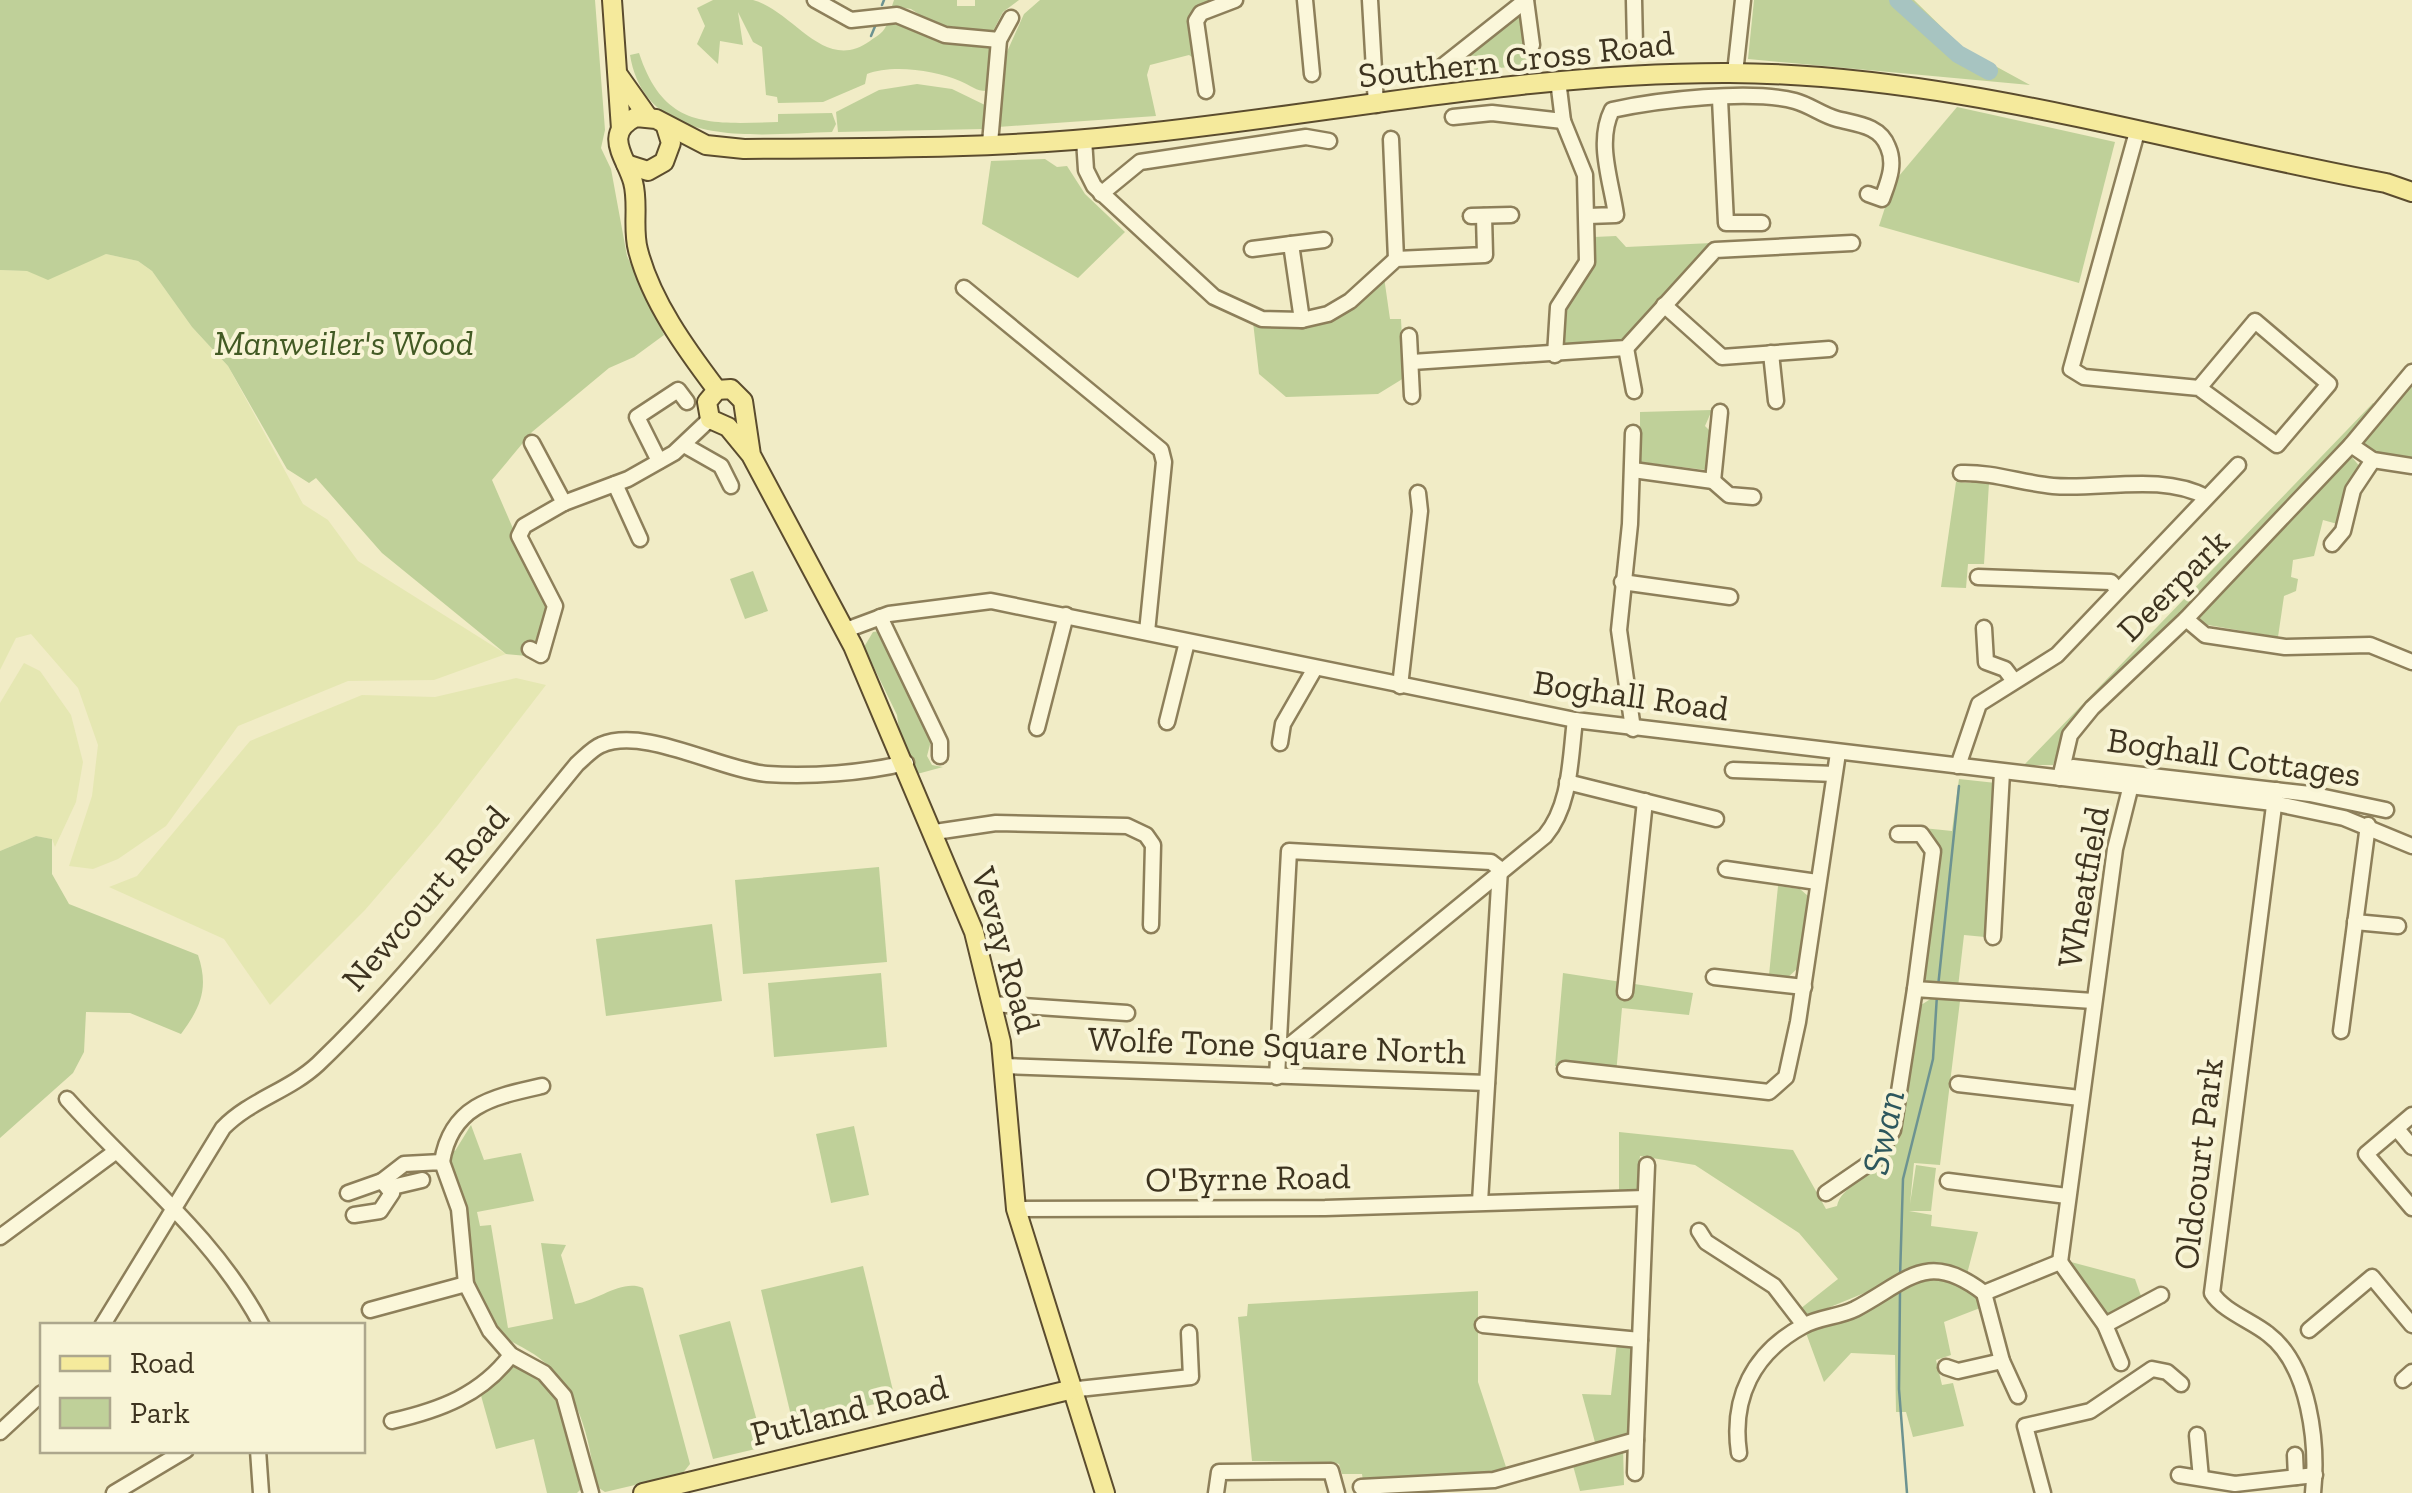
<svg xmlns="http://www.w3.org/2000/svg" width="2412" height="1493" font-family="'Zilla Slab',serif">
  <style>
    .farmland { fill: #e5e7b2 }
    .green { fill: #bfd099 }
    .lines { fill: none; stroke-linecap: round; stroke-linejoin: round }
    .stream { stroke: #6d9391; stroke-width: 2.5 }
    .river { stroke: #a7c4c1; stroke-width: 18 }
    .minor-casing { stroke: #8d7f5a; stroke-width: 19 }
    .major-casing { stroke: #5b4c2e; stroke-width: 22 }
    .minor { stroke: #fbf7da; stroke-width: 14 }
    .major { stroke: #f5ea9c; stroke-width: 18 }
    .labels { text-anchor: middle; stroke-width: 8; stroke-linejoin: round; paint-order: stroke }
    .street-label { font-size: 35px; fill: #3d331f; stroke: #f8f4d6 }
    .park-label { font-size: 35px; font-style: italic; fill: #425a24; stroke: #f8f4d6 }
    .water-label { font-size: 38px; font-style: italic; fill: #2d575d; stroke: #f8f4d6 }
  </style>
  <rect width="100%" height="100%" fill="#f1ecc6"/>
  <g class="farmland">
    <polygon points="106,254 138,261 152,271 192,327 228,366 303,504 328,520 358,561 506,654 434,680 348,681 238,726 166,826 118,859 93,869 69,866 92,796 98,745 78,688 31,634 16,638 0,670 0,270 27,271"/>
    <polygon points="24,663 40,671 71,715 83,762 76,802 55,847 52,839 36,836 0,851 0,703"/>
    <polygon points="516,678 546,685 438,825 365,910 270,1005 224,939 109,887 137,876 250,741 362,695 435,697"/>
  </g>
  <g class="green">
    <polygon points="0,0 595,0 605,130 601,148 611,169 627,256 664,335 634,357 609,368 532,432 492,480 550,614 541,640 531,645 527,656 506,654 382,553 316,478 309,483 287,469 228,366 192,327 152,271 138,261 106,254 48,280 27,271 0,270"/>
    <path d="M713,0c12,0 29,0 40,0 41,11 71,74 117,41 11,-8 14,-8 19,-22l20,4 26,18 54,6v44c-12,1 -17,-5 -29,-10 -24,-11 -69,-17 -93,-7l-2,10 -42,18 -45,1 -1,-6 -11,-2 -4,-48 -9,-5 -15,-30 5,33 -23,-4 -2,23 -21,-20 8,-18 -8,-18z"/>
    <polygon points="894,0 957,0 957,6 975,6 975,0 1019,0 1003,12 993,31 935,25 911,9 892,6"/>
    <polygon points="1040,0 1221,0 1190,19 1195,59 1189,55 1150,65 1147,75 1156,116 998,127 1002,53 1006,54 1024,14"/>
    <polygon points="1754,0 1914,0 1964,49 2030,85 1748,59"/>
    <polygon points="1517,14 1525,19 1533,64 1436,76 1451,67 1465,67 1469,54"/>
    <path d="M639,53c25,76 69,71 139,69v-8l54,-1 4,11 -4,8c-74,2 -186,19 -202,-77z"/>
    <polygon points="917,84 952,89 987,106 983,129 838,132 836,112 879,90"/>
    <polygon points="1957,107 2115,142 2079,283 1879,226 1893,183"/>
    <polygon points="1045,159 1057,167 1067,166 1085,194 1125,232 1078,278 982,224 991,161"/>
    <polygon points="1616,236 1626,247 1712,243 1712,250 1621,343 1561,345 1563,312 1591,266 1594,237"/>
    <polygon points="1384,277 1390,319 1401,319 1404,378 1378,394 1286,397 1259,374 1253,322 1295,327"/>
    <polygon points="2412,380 2412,458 2375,454 2361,442"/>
    <polygon points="2373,403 2377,406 2274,525 2090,704 2063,736 2053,765 2024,765"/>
    <polygon points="1712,410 1705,426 1713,434 1706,470 1640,462 1640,412"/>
    <polygon points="2351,456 2361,468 2344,493 2341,525 2323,520 2314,556 2293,560 2291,577 2298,579 2296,591 2284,596 2278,637 2202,624 2197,612"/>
    <polygon points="1975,477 1989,483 1984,564 1968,564 1966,588 1941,587 1956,482 1971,483"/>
    <polygon points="753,571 768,611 745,619 730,579"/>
    <polygon points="881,631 932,737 927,756 932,765 943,767 917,774 900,736 897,715 864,647 873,632"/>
    <polygon points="1959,779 1996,783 1985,937 1964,935 1958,987 1928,983 1924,977 1935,854 1923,828 1952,831"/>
    <path d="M36,836l16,3v35l17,30 129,51c11,33 3,52 -17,79l-51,-21 -44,-1 -2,40 -11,21 -73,65v-287z"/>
    <polygon points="879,867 887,962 743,974 735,880"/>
    <polygon points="1778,886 1800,889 1808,896 1797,969 1787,978 1769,975"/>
    <polygon points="712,924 722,1001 606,1016 596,939"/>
    <polygon points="881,973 887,1047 774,1057 768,983"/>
    <polygon points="1563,973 1693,993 1689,1015 1622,1008 1616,1074 1555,1066"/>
    <path d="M1932,998l28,3 -20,164 -26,-2 -4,41 6,-39 20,3 -5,43h-22l23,4 -1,11 47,6 -11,42 -17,-8h-20l-124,51 -6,-8 38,-30 -39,-46 -104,-68 -55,-9 -3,33 -18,1v-58l174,18 33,59 11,-3c4,-20 32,-26 43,-44 30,-47 29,-102 38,-155z"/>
    <path d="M471,1125l13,35 37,-7 13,48 -57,11 3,14 11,-1 17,103 45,-9 -12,-76 25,2 -5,10 14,49c23,-3 46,-25 68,-16l47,176 -8,10 -77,18 -9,-6c-7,-49 -17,-98 -58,-129 -18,-13 -37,-17 -49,-36 -29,-45 -32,-112 -42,-164l1,-8 7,2z"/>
    <polygon points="854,1126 869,1195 831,1203 816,1134"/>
    <polygon points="2071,1262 2135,1279 2141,1296 2112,1314 2104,1314"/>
    <polygon points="863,1266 895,1399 793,1424 761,1290"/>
    <polygon points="1941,1274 1974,1292 1980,1308 1944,1322 1951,1355 1936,1360 1942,1385 1953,1383 1964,1426 1913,1437 1906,1412 1896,1412 1895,1355 1851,1353 1824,1382 1806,1333 1902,1285"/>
    <polygon points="1478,1291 1478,1382 1507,1470 1363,1481 1362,1474 1342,1474 1339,1464 1332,1462 1252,1461 1238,1317 1247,1316 1248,1304"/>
    <polygon points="730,1321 764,1447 713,1459 679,1335"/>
    <polygon points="1617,1342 1634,1347 1630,1433 1596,1446 1582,1394 1611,1395"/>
    <path d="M512,1365c52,7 59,84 69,124l-4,4h-30l-13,-54 -38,10 -16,-57z"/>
    <polygon points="1623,1447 1624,1485 1580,1491 1572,1462"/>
  </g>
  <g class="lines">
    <g class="stream">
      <polyline points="882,5 884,0"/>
      <polyline points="871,36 876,24"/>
      <polyline points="1938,987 1959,786"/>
      <polyline points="1900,1278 1903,1179 1933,1059 1937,995"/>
      <polyline points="1900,1291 1899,1389 1907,1493"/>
    </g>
    <polyline class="river" points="1898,0 1958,54 1989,71"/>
    <g class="minor-casing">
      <g id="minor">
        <polyline points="815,0 851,20 897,15 945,35 999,40"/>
        <polyline points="1305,0 1312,74"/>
        <polyline points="1370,0 1376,105"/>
        <polyline points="1526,0 1532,45"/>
        <polyline points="1634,0 1635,46"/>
        <polyline points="1439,69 1526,0"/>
        <polyline points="1735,73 1743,0"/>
        <polyline points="1206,91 1196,21 1201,13 1235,0"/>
        <polyline points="1720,99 1726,223 1762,223"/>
        <polyline points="1453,117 1492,113 1563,121 1558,80"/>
        <polyline points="2137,132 2071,369 2084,377 2199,388 2277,445 2329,384 2255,321 2199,388"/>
        <polyline points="1084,139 1086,170 1094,186 1214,297 1262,319 1302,320"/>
        <polyline points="1391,139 1396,259"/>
        <polyline points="990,143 999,40 1011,18"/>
        <polyline points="1101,194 1140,162 1306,137 1329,141"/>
        <polyline points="1471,216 1511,215"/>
        <path d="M1588,216l28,-1c-5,-35 -20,-73 -4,-105 45,-10 139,-21 183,-9 15,4 27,14 42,18 19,5 43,6 51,28 8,18 0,35 -6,52l-14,-5"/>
        <polyline points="1291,244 1324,240"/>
        <polyline points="1252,249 1291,244 1302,320 1328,314 1350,301 1396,259 1485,255 1484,216"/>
        <polyline points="964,288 1161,450 1164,462 1147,632"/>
        <polyline points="1664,305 1722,357 1829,349"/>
        <polyline points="1409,336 1412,396"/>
        <polyline points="1626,348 1634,391"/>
        <polyline points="1771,353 1776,401"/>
        <polyline points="1555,355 1558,307 1587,262 1585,175 1563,121"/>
        <polyline points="1412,362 1626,348 1715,250 1852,243"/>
        <polyline points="1633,433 1630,524 1619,630 1633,729"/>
        <polyline points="532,443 564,503"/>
        <polyline points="684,445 721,466 731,486"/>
        <polyline points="2351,445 2373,460 2412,466"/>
        <polyline points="659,461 637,417 678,390 687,402"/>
        <polyline points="1633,470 1713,481 1720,412"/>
        <path d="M1961,473c32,-1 61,10 92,13 49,4 108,-13 153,11"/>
        <polyline points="1713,481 1729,495 1753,497"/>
        <polyline points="615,484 640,539"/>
        <polyline points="2332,544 2343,531 2353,490 2373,460"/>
        <polyline points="1978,577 2111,582 2117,589"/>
        <polyline points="1622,582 1730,597"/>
        <polyline points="880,617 940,742 940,756"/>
        <polyline points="2186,619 2205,635 2285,647 2370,645 2412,662"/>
        <polyline points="1984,628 1986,662 2005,669 2014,681"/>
        <polyline points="846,630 889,614 991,601 1575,720 2273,803 2344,818 2412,846"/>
        <polyline points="530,649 541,655 555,606 519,536 524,526 564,503 628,479 674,453 710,419"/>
        <polyline points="1400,686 1420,511 1418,493"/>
        <polyline points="1167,722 1187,642"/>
        <polyline points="1037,728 1066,615"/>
        <polyline points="1280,743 1283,724 1314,670"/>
        <polyline points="1958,766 1979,704 2057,655 2238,465"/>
        <polyline points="2073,767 2310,794 2386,810"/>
        <polyline points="1733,770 1834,774"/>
        <polyline points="2060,778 2070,735 2092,708 2186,619 2351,445 2412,372"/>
        <polyline points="1567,782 1716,819"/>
        <path d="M2276,790l-64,503c11,18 40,28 56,41 42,32 50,110 45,159"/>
        <polyline points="935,832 996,823 1127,826 1146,835 1153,845 1151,925"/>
        <polyline points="1898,834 1921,834 1933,851 1915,989"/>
        <polyline points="1726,869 1817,882"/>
        <polyline points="2355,922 2398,926"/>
        <polyline points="1993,937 2002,772"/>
        <polyline points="1714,977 1804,987"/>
        <polyline points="1625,992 1645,801"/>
        <polyline points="992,1004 1127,1013"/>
        <polyline points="2341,1031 2368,825"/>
        <path d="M1279,1054l266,-218c26,-31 25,-77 30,-116"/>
        <polyline points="1004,1066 1487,1083"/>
        <polyline points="1565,1069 1769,1092 1786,1077 1798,1022 1838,753"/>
        <polyline points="1277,1077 1289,851 1491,862 1500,869"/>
        <polyline points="1958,1084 2080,1098"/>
        <path d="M67,1099c66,74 148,137 195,227"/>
        <polyline points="2412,1115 2366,1154 2412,1208"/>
        <polyline points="2397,1129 2412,1147"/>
        <path d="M442,1162c9,-57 51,-65 100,-76"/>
        <polyline points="1948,1181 2067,1196"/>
        <polyline points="388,1188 422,1180"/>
        <polyline points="348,1193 382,1181"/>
        <polyline points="1826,1193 1877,1158 1893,1130 1915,989 2093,1001"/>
        <polyline points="1480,1202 1500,869"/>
        <polyline points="1016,1209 1325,1208 1645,1198"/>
        <polyline points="354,1215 380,1211 392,1193 382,1181 404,1164 442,1162 459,1209 466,1284 490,1331 511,1355 544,1373 564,1396 591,1493"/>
        <polyline points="1699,1231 1706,1242 1774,1286 1804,1325"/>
        <polyline points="0,1237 115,1152"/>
        <polyline points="2060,1262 2115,849 2131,785"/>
        <polyline points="2060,1262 2105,1325 2121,1363"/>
        <polyline points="1984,1293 2002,1361 2018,1396"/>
        <polyline points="370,1310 466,1284"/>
        <polyline points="1483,1325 1640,1340"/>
        <polyline points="2105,1325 2161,1295"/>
        <path d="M102,1326l121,-198c27,-28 66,-37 95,-64 96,-92 174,-197 259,-300 7,-6 16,-16 24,-19 43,-19 119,25 166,29 44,3 96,-1 139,-11"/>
        <polyline points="2309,1330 2372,1277 2412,1325"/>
        <polyline points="1946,1367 1958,1371 2002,1361"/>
        <polyline points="2403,1380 2412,1372"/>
        <polyline points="1069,1390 1191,1377 1189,1333"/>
        <path d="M392,1421c48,-11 89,-26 119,-66"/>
        <polyline points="0,1432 42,1393"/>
        <polyline points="2197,1435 2201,1478"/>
        <polyline points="258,1450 261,1493"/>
        <path d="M1739,1453c-8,-55 14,-100 64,-127 16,-9 36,-9 52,-17 53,-28 72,-60 129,-16l76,-31"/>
        <polyline points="2295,1455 2296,1477"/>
        <polyline points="1635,1473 1636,1440"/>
        <polyline points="2179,1475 2235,1484 2315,1475"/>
        <polyline points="1361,1487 1494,1480 1636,1440 1647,1165"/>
        <polyline points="114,1493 186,1450"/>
        <polyline points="1216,1493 1219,1472 1331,1471 1337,1493"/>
        <polyline points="2043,1493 2025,1426 2090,1411 2152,1369 2167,1372 2181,1384"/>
      </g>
    </g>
    <g class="major-casing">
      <g id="major">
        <polyline points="612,0 621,129"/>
        <polyline points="619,76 648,117"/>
        <polyline points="626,164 648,171 664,162 671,143 666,127"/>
        <path d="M717,390c-31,-41 -66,-89 -79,-140 -6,-22 1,-46 -5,-68 -7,-25 -31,-48 3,-65l20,2 50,26 38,4c124,-1 251,0 374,-13 204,-20 406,-64 612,-63 222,1 439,70 656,110l26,9"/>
        <polyline points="751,455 728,427 710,419 707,402 717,390 731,389 743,401 751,455 853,646 974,932 1001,1042 1016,1209 1105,1493"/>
        <polyline points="643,1493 1069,1390"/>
      </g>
    </g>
    <use href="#minor" class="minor"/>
    <use href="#major" class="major"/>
  </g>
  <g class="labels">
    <g class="street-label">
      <text transform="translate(1516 59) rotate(-6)" y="12">Southern Cross Road</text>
      <text transform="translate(2173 585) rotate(-45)" y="12">Deerpark</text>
      <text transform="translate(1631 695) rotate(8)" y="12">Boghall Road</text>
      <text transform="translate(2234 757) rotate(8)" y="12">Boghall Cottages</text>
      <text transform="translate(2083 887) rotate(-80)" y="12">Wheatfield</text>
      <text transform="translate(425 898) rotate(-49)" y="12">Newcourt Road</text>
      <text transform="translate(1006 950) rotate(74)" y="12">Vevay Road</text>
      <text transform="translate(1277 1045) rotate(2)" y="12">Wolfe Tone Square North</text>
      <text transform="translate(2198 1164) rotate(-83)" y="12">Oldcourt Park</text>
      <text transform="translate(1248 1178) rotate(-1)" y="12">O'Byrne Road</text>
      <text transform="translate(849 1410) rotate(-14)" y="12">Putland Road</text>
    </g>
    <g class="park-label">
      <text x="344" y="355">Manweiler's Wood</text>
    </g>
    <g class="water-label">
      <text transform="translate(1883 1132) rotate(-78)" y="13">Swan</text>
    </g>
  </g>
  <rect x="40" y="1323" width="325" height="130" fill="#f8f4d6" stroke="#ada78d" stroke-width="2.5"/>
  <rect x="60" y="1356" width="50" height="15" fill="#f5ea9c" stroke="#ada78d" stroke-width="2.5"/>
  <text x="130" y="1373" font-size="30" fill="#3d331f">Road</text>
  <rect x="60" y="1398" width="50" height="30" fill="#bfd099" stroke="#ada78d" stroke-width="2.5"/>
  <text x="130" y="1423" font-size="30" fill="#3d331f">Park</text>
</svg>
